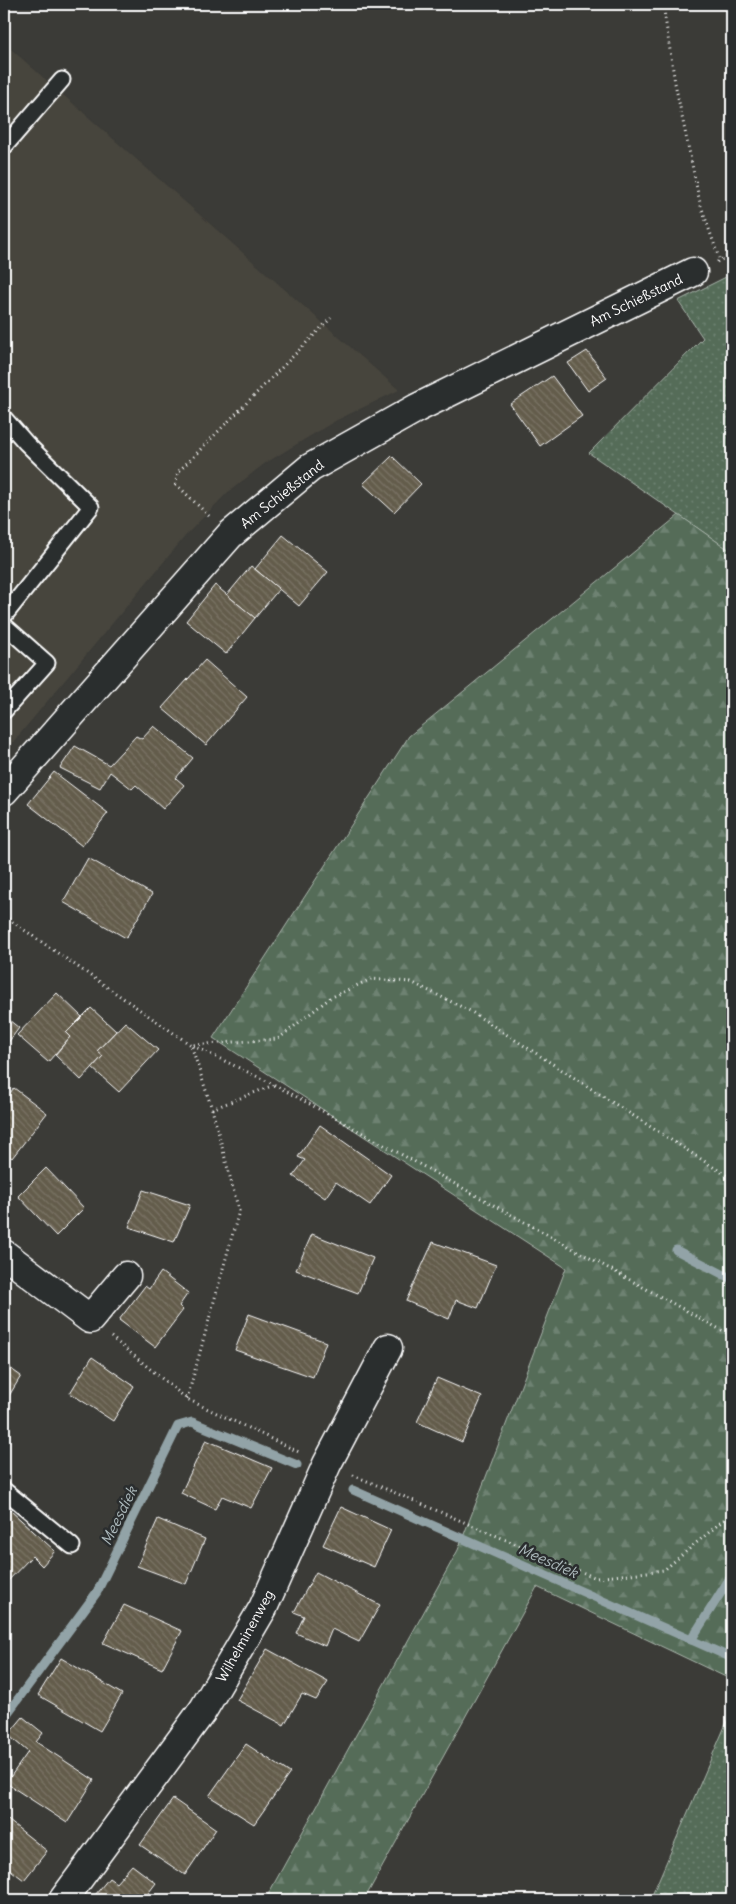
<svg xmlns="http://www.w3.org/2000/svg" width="736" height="1904" font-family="Delius,sans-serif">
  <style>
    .built { fill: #47453d }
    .grass { fill: url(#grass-dots); stroke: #aab6ac }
    .forest { fill: url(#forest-firs); stroke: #aab6ac }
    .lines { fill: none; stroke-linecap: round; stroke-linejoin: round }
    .stream { stroke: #92a3a7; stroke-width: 9 }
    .building { fill: url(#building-back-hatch); stroke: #fff }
    .service-casing { stroke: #fff; stroke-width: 19 }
    .minor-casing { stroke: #fff; stroke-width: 31 }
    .path { stroke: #fff; stroke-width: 3; stroke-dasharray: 1 4; stroke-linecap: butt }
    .service { stroke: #2a2d2e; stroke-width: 15 }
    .minor { stroke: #2a2d2e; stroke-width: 28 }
    .labels { text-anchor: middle; stroke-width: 5; stroke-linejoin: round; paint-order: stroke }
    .street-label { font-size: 14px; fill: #fff; stroke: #2a2d2e }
    .water-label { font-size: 15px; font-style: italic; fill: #adbabd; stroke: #2a2d2e }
  </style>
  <defs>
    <pattern id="grass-dots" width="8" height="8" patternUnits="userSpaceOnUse" patternTransform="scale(1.25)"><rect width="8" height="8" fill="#556c59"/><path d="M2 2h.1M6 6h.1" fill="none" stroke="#6e8272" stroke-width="1.8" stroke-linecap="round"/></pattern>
    <pattern id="forest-firs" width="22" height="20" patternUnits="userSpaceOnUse" patternTransform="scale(1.25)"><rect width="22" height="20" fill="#556c59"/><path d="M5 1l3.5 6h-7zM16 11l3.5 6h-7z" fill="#6e8272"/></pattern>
    <pattern id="building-back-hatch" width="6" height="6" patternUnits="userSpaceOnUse" patternTransform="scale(1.25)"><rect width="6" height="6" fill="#635c4b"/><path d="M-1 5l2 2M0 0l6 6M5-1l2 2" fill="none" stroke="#7a7466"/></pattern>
  </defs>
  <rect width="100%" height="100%" fill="#3b3b37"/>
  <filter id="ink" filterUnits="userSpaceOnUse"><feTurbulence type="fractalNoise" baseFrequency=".02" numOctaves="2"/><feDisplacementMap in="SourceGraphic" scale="10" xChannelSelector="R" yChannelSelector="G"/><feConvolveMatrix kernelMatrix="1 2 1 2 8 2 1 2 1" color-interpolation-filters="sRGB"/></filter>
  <g filter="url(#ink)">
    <polygon class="built" points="4,43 399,390 337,420 297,444 264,464 227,493 187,534 4,753"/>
    <g class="grass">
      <polygon points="732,274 732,552 589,453 703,338 678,301"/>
      <polygon points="732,1710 732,1900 650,1900"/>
    </g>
    <polygon class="forest" points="679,515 732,552 732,1680 537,1587 364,1900 265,1900 458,1550 566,1268 213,1038 409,736"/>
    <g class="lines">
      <g class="stream">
        <polyline points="676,1250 732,1279"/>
        <polyline points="353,1490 732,1658"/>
        <polyline points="691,1640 732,1575"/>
        <polyline points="4,1718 97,1592 178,1426 192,1422 297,1465"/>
      </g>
    </g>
    <g class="building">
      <polygon points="587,351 607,378 588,391 568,363"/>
      <polygon points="552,376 582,416 540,446 510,404"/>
      <polygon points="392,456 421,484 394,512 363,484"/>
      <polygon points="283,535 328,572 299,606 255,569"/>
      <polygon points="251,566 279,589 255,618 227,595"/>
      <polygon points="215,585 255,618 226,654 186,621"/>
      <polygon points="205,660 247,697 206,745 162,708"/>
      <polygon points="154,726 193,758 176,778 184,785 163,809 136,785 132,789 110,772 100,788 60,768 75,746 109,765 136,736 142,739"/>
      <polygon points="54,772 108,813 82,846 28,804"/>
      <polygon points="88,858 152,894 126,938 63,902"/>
      <polygon points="57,993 82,1017 66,1033 70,1037 48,1062 17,1035"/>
      <polygon points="91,1008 116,1031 97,1051 103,1056 81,1080 55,1055 70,1037 66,1033"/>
      <polygon points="4,1016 19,1028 4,1048"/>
      <polygon points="125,1022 158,1050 119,1092 92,1068 103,1056 97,1051"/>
      <polygon points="14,1088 47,1113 12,1158 4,1152 4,1100"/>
      <polygon points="320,1125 391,1175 370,1205 336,1182 325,1198 293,1176 305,1160 298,1157"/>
      <polygon points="46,1168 84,1208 56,1236 18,1196"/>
      <polygon points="143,1190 190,1205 174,1242 129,1227"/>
      <polygon points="312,1234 373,1258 358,1293 296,1270"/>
      <polygon points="433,1242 496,1265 478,1308 456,1300 449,1319 406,1301"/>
      <polygon points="161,1272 188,1293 179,1306 183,1310 155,1347 119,1320 145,1286 149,1289"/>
      <polygon points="249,1314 326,1342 313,1377 235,1350"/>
      <polygon points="92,1357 134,1386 113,1421 70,1393"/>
      <polygon points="4,1364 21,1376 4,1404"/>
      <polygon points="437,1378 482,1397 462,1442 417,1422"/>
      <polygon points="206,1440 272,1468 251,1508 222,1496 215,1509 181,1493"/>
      <polygon points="341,1507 391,1530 374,1567 323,1545"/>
      <polygon points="10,1510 55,1551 42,1566 32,1556 4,1585 4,1516"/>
      <polygon points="158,1519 205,1539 186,1584 137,1566"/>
      <polygon points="316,1572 380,1605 359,1642 332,1629 325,1646 296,1633 304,1616 294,1612"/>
      <polygon points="124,1605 182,1631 162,1669 103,1643"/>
      <polygon points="267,1649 328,1682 316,1700 302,1694 284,1725 237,1700"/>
      <polygon points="61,1658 122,1694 100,1731 38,1695"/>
      <polygon points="23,1717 43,1733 36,1742 94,1780 67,1823 6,1783 28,1752 8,1735"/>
      <polygon points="246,1744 290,1773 254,1824 209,1796"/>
      <polygon points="173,1799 216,1829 185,1875 140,1845"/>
      <polygon points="4,1817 47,1851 24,1880 4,1865"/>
      <polygon points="132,1865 156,1883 143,1900 91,1900 109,1878 116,1883"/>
    </g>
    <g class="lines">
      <g class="service-casing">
        <g id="service">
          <polyline points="4,147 62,80"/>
          <polyline points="4,418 26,443 91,507 4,616"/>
          <polyline points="4,625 47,663 4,711"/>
          <polyline points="4,1490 72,1546"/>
        </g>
      </g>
      <g class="minor-casing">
        <g id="minor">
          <polyline points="4,791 230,535 310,468 417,408 693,272"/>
          <polyline points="4,1254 90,1319 126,1276"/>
          <polyline points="63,1900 203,1710 263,1608 327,1464 388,1348"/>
        </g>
      </g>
      <g class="path">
        <polyline points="663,4 675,83 700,203 719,258"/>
        <polyline points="717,262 732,254"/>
        <polyline points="209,516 176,484 177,473 331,318"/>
        <polyline points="4,916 191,1045 278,1039 330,998 371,979 411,982 470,1011 732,1179"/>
        <polyline points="212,1109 274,1085"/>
        <polyline points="111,1337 187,1399 301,1453"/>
        <polyline points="187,1399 239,1211 212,1109 191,1045 275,1085 732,1336"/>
        <polyline points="353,1475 596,1578 664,1570 732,1513"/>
      </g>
      <use href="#service" class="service"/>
      <use href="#minor" class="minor"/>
    </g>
  </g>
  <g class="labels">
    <g class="street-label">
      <text transform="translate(636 300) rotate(-26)" y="5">Am Schießstand</text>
      <text transform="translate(282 494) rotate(-38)" y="5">Am Schießstand</text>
      <text transform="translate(245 1636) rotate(-61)" y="5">Wilhelminenweg</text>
    </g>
    <g class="water-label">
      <text transform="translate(119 1516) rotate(-64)" y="5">Meesdiek</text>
      <text transform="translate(548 1561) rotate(24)" y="5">Meesdiek</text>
    </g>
  </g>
  <rect width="736" height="1904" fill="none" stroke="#2a2d2e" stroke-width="20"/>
  <rect x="10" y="10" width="716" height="1884" fill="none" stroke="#fff" stroke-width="2" filter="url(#ink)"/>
</svg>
